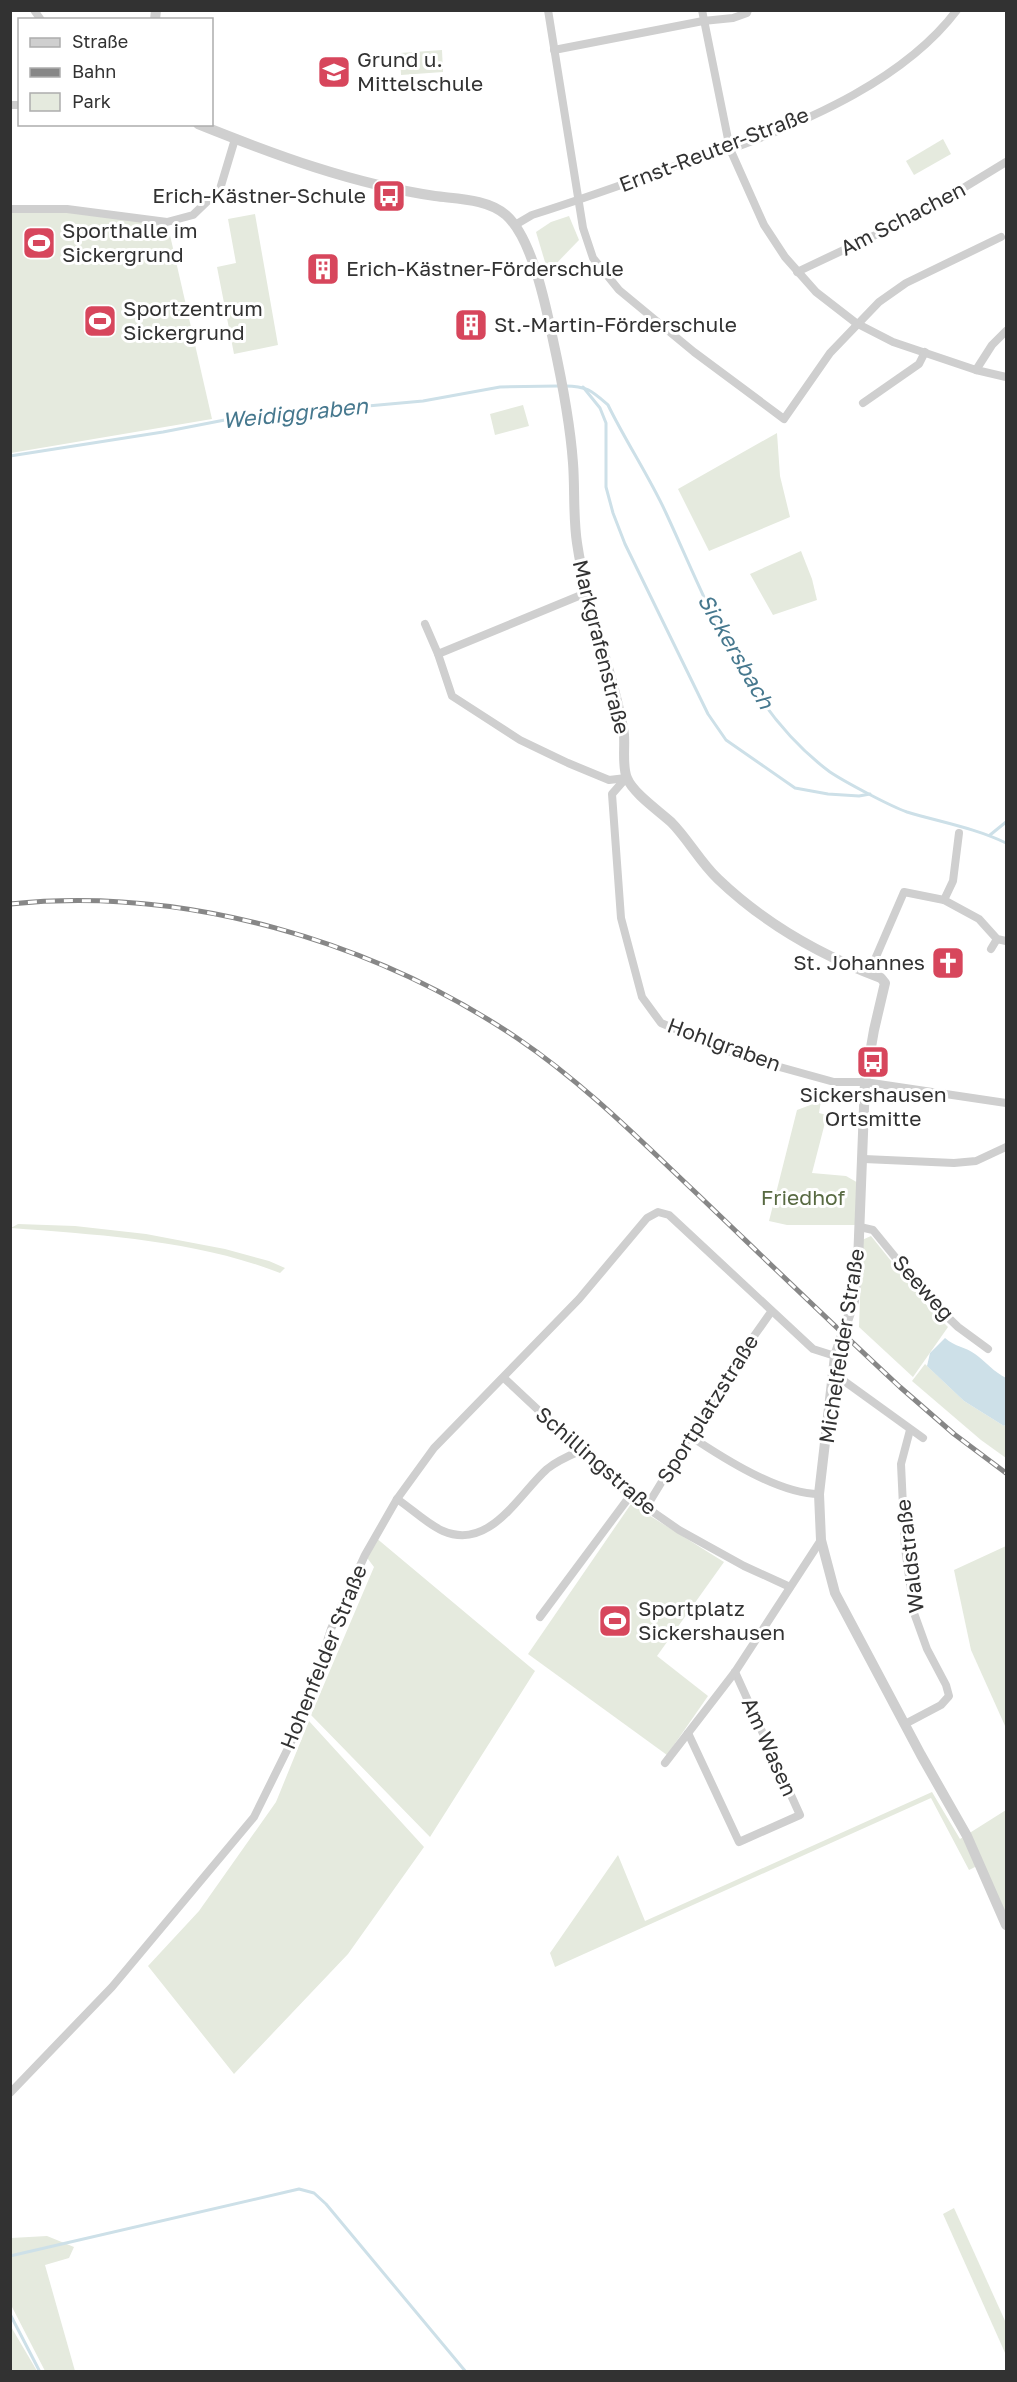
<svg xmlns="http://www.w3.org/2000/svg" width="1017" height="2382" font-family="'Golos Text',sans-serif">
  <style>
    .green { fill: #e5eade }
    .water { fill: #cde0e8 }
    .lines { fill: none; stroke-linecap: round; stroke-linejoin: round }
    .stream { stroke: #cde0e8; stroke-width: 3 }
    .minor { stroke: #cfcfcf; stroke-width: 8 }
    .tertiary { stroke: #cfcfcf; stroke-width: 10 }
    .rail-casing { stroke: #878787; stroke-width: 5 }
    .rail { stroke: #fff; stroke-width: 3; stroke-dasharray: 9; stroke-linecap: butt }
    .labels { text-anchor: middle; stroke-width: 6; stroke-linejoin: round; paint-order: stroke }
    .poi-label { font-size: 21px; fill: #323232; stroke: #fff; text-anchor: start }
    .street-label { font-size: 21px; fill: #323232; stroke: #fff }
    .park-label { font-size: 21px; fill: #586a42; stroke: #fff }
    .water-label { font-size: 22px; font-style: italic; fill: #46788e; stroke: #fff }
  </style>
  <rect width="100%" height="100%" fill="#fff"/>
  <g class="green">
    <polygon points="442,50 443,72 401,75 400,53"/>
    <polygon points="943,139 951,154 914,175 906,161"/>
    <polygon points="11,209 67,209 167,222 212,419 11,453"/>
    <polygon points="255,214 278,345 234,354 217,267 236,263 228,219"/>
    <polygon points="569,216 579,240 548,272 536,232 551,222"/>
    <polygon points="523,405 529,426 495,435 490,414"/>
    <polygon points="777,433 780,476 790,517 709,551 678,489"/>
    <polygon points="801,551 812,579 817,600 773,615 750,574"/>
    <polygon points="821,1101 819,1113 827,1115 812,1173 846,1176 860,1184 855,1225 787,1225 769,1221 797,1110"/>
    <path d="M18,1224l57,2 71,8 79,15 44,12 16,7 -5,5c-85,-33 -179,-38 -269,-45z"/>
    <polygon points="871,1236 928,1307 948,1327 913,1377 859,1327 862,1240"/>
    <polygon points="925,1364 964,1401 1004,1426 1006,1424 1006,1458 981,1440 912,1381"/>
    <polygon points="631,1504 724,1562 657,1656 708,1696 667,1755 528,1654"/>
    <polygon points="375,1537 535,1671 430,1837 311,1715 374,1567 365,1555"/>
    <polygon points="1006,1546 1006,1728 971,1650 954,1570"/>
    <polygon points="309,1721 424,1847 348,1954 234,2074 148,1966 199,1911 276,1802"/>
    <polygon points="932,1792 960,1839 1006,1810 1006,1925 979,1865 969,1870 931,1798 555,1967 550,1953 618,1855 645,1921"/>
    <polygon points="954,2208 1006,2323 1006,2355 943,2214"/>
    <polygon points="47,2236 74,2247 69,2258 45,2265 75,2371 45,2371 11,2305 11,2238"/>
    <polygon points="10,2325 37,2371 11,2371"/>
  </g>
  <path class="water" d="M945,1338c10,9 21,9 30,16 11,8 19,18 31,24v46l-2,2 -40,-25 -37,-35 3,-13z"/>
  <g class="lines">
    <g class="stream">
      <path d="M565,386c22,0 27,5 43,19 18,37 41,71 58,108 42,91 80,197 164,259 15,10 60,34 77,40 33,10 68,16 99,31"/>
      <polyline points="583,387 600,408 606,423 606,487 613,513 625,544 708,714 726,740 795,788 828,794 859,796 870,794"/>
      <polyline points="10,456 163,432 235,418 423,401 500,387 558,386"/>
      <polyline points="990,835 1006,822"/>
      <polyline points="10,2256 299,2189 314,2193 326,2204 466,2372"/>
      <polyline points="10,2314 40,2372"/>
    </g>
    <g class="minor">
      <polyline points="34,10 41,20"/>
      <polyline points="548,10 583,228 593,258 619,290 694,352 784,419 830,353 879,302 906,283 1001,237"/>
      <polyline points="702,10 730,149 764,225 785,257 816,292 856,323 893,342 976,370 1006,377"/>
      <polyline points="554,50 703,21 733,18 747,13 748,10"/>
      <polyline points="10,105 20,105"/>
      <polyline points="10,209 67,209 167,222 193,215 220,189 235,139"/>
      <path d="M515,225l17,-10c51,-16 101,-34 151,-52 16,-5 32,-9 48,-14 79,-29 174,-70 226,-139"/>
      <polyline points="797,272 924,212 1006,162"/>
      <polyline points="976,370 992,345 1006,331"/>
      <polyline points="863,403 919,364 925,352"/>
      <polyline points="425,624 438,654 452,696 520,740 568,763 609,780 626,778"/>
      <polyline points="438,654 586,593"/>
      <polyline points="626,778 612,794 621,918 642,997 661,1023 743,1057 834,1082 865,1082 1006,1103"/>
      <polyline points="944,900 979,919 997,939 1006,941"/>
      <polyline points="991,949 997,939"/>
      <polyline points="869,973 904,892 944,900 953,881 959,833"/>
      <polyline points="864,1159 954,1163 976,1161 1006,1147"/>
      <polyline points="860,1227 873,1230 931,1301 958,1327 988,1349"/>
      <polyline points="833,1373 923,1438"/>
      <polyline points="504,1378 630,1496 679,1530 744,1566 790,1587"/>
      <path d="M690,1436c33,22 89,58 129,58"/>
      <path d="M397,1499c15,10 30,25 46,32 47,20 75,-36 104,-62 10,-8 21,-13 33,-18"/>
      <polyline points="647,1506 730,1370 771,1312"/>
      <polyline points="540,1617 630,1496"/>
      <polyline points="905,1724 941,1705 949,1696 946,1685 927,1649 914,1613 905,1548 901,1464 910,1430"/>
      <polyline points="688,1733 739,1842 800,1815 735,1672"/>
      <polyline points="665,1763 735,1672 821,1540"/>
      <polyline points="10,2093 112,1987 254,1817 302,1720 331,1629 365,1555 397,1499 434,1448 579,1299 647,1218 658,1212 669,1215 813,1349 835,1356"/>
    </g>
    <g class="tertiary">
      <polyline points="155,20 156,10"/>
      <path d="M198,124c77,31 155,60 237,72 23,3 53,3 71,19 26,23 40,91 47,125 9,41 17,81 20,123 2,26 0,54 4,80 8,55 28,108 41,162 2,10 5,20 6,30 1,13 -2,32 3,43 6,15 32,33 44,44 17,17 29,40 47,57 46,44 104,77 163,99l4,5 -11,47 -9,52 -7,180 -4,39 -19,55 -16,138 2,46 14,53 86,162 46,81 39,89"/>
    </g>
    <g class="rail-casing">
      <path id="rail" d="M10,904c175,-18 363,37 507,134 65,44 120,99 176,152 69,66 138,133 207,197l54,47 52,39"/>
    </g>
    <use href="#rail" class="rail"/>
  </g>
  <defs>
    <g id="school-square" transform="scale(1.725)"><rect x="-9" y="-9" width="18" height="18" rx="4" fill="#d7465c" stroke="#fff"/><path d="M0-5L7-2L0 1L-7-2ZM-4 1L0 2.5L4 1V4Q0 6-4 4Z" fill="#fff"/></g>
    <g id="bus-square" transform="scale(1.725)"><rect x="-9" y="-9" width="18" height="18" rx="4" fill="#d7465c" stroke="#fff"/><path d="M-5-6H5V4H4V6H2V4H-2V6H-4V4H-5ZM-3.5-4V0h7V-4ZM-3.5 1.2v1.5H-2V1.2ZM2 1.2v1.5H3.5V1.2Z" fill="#fff"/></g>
    <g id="stadium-square" transform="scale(1.725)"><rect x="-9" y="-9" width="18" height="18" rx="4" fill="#d7465c" stroke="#fff"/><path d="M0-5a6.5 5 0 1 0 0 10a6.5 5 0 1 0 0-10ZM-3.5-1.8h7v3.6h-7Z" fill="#fff"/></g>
    <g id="building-square" transform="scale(1.725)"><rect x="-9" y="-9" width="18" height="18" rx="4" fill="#d7465c" stroke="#fff"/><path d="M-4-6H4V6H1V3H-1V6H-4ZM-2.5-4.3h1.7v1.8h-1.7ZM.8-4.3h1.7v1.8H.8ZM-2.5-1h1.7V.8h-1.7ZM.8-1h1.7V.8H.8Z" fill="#fff"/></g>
    <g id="church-square" transform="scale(1.725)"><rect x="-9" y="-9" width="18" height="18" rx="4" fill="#d7465c" stroke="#fff"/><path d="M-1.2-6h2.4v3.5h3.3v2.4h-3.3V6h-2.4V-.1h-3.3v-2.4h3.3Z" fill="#fff"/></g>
  </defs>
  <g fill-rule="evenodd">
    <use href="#school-square" x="334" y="72"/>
    <use href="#bus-square" x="389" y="196"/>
    <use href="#stadium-square" x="39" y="243"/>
    <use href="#building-square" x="323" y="269"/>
    <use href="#stadium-square" x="100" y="321"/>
    <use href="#building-square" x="471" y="325"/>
    <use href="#church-square" x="948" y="963"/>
    <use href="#bus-square" x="873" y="1062"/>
    <use href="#stadium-square" x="615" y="1621"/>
  </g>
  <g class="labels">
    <g class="poi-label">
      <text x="357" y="67">Grund u.<tspan x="357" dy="24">Mittelschule</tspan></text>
      <text x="366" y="203" text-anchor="end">Erich-Kästner-Schule</text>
      <text x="62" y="238">Sporthalle im<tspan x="62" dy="24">Sickergrund</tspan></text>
      <text x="346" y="276">Erich-Kästner-Förderschule</text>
      <text x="123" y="316">Sportzentrum<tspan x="123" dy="24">Sickergrund</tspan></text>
      <text x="494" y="332">St.-Martin-Förderschule</text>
      <text x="925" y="970" text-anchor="end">St. Johannes</text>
      <text x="873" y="1102" text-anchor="middle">Sickershausen<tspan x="873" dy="24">Ortsmitte</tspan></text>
      <text x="638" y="1616">Sportplatz<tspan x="638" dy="24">Sickershausen</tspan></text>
    </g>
    <g class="street-label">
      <text transform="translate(714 150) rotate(-21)" y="7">Ernst-Reuter-Straße</text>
      <text transform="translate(903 219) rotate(-27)" y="7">Am Schachen</text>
      <text transform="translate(601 647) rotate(76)" y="7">Markgrafenstraße</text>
      <text transform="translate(724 1045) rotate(20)" y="7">Hohlgraben</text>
      <text transform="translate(923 1288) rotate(48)" y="7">Seeweg</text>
      <text transform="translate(842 1346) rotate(-81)" y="7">Michelfelder Straße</text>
      <text transform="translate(708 1409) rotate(-58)" y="7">Sportplatzstraße</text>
      <text transform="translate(596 1461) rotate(41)" y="7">Schillingstraße</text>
      <text transform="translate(910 1556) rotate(-97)" y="7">Waldstraße</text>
      <text transform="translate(324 1657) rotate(-68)" y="7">Hohenfelder Straße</text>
      <text transform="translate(769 1747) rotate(66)" y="7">Am Wasen</text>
    </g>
    <g class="park-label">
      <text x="803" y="1205">Friedhof</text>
    </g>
    <g class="water-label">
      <text transform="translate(295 413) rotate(-6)" y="8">Weidiggraben</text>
      <text transform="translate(736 651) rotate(60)" y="8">Sickersbach</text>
    </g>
  </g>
  <rect width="1017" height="2382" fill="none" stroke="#323232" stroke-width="24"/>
  <rect x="18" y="18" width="195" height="108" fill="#ffffff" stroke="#adadad" stroke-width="1.5"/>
  <rect x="30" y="38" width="30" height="9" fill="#cfcfcf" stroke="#adadad" stroke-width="1.5"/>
  <text x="72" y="48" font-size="18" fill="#323232">Straße</text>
  <rect x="30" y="68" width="30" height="9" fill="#878787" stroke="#adadad" stroke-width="1.5"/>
  <text x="72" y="78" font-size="18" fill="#323232">Bahn</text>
  <rect x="30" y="93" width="30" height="18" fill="#e5eade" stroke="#adadad" stroke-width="1.5"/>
  <text x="72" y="108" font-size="18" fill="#323232">Park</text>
</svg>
